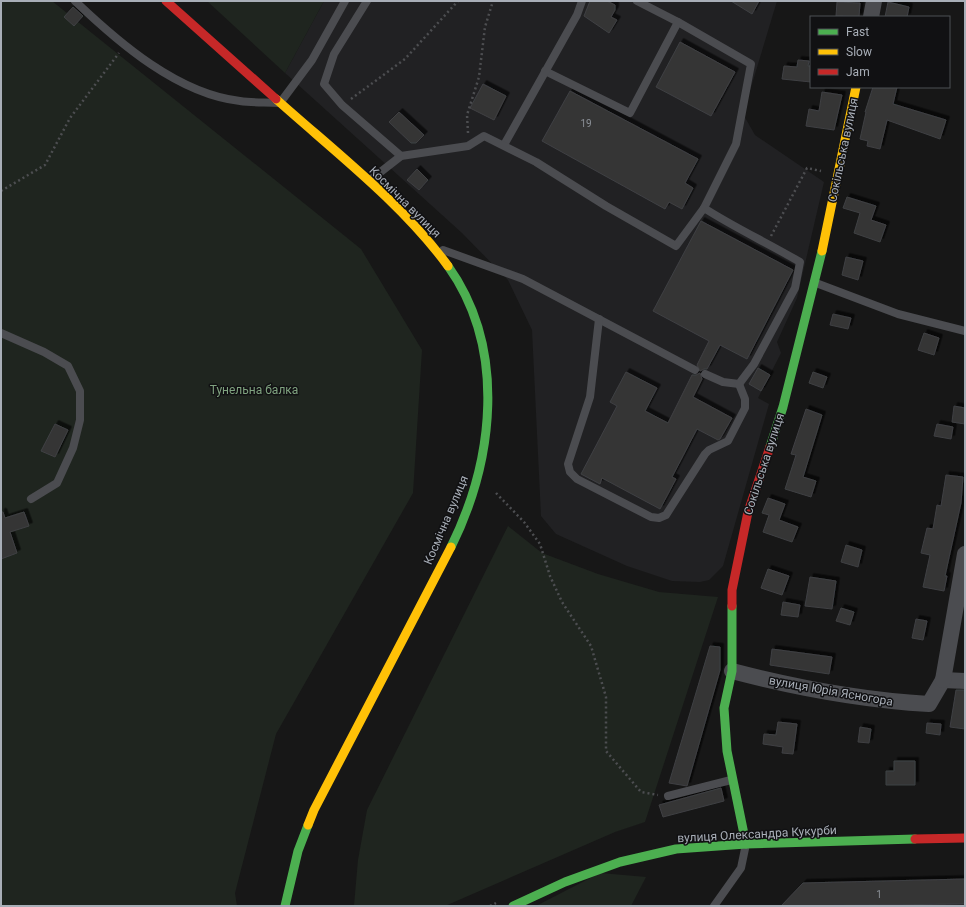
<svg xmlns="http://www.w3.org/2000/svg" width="966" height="907" font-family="Roboto,sans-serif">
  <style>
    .built { fill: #212123 }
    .green { fill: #1f251f }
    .building { fill: #353536; stroke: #3f4043; filter: url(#shadow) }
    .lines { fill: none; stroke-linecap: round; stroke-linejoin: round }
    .path { stroke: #4d4e51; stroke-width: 2.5; stroke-dasharray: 2 3; stroke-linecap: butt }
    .lane { stroke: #4b4c50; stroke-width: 8 }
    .street { stroke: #4b4c50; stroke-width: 16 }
    .fast { stroke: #4caf50; stroke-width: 9 }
    .slow { stroke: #ffc107; stroke-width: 9 }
    .jam { stroke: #c62828; stroke-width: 9 }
    .labels { text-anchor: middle; stroke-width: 3; stroke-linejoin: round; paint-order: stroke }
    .number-label { font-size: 10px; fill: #8b9097 }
    .street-label { font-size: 12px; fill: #a8aeb7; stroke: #111113 }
    .park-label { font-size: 12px; fill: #7fa27f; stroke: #111113 }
  </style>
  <defs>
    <filter id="shadow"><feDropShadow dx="3.5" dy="-3.5" stdDeviation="0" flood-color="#0009"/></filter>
  </defs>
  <rect width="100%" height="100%" fill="#171717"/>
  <polygon class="built" points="324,1 777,1 743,114 755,135 824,182 797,298 777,342 781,353 758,398 769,404 723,566 709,580 700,582 672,581 627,566 556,534 541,516 532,330 508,280 462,233 285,73"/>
  <g class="green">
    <polygon points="1,1 52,1 361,249 422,350 413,493 276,734 235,893 237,906 1,906"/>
    <polygon points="207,1 324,1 285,73"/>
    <polygon points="508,526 542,553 598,574 659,592 718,597 645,822 615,832 445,906 354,906 358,860 367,810"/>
    <polygon points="600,873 646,877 631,906 536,906"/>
  </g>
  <g class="building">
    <polygon points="590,1 607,1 615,5 615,10 611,17 617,20 609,33 584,16"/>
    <polygon points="731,1 759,1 752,14"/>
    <polygon points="837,2 860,3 859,17 836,16"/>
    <polygon points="888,2 909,7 907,17 885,17"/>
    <polygon points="73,7 83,16 74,26 64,17"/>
    <polygon points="680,42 735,72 711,116 656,87"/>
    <polygon points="798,60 809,61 808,66 811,66 811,82 782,79 784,66 797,67"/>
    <polygon points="483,84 506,96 494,120 470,108"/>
    <polygon points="873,87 897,87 893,104 946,120 940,139 887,120 880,149 867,146 868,141 860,139 866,112 865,112"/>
    <polygon points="570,91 698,159 685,183 693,188 682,209 669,202 665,209 542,141"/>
    <polygon points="822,92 842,95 834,130 806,126 809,109 819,111"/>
    <polygon points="399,112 424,135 416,143 411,143 389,122"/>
    <polygon points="417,169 428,180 419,190 407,180"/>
    <polygon points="847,197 876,206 871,220 886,225 880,242 854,233 860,213 843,208"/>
    <polygon points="701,221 793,270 747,359 720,345 707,369 704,369 700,371 697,365 709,341 653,311"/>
    <polygon points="846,257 863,261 858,280 842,275"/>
    <polygon points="833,314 851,318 848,329 830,325"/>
    <polygon points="924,333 939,338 934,355 918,350"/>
    <polygon points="758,368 770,375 761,391 749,384"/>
    <polygon points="626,372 657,388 645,411 668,423 692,375 696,375 700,373 702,379 693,397 732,418 720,439 718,440 697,429 672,477 676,479 660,509 602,478 600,484 581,474 617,406 610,402"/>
    <polygon points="813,372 827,377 823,388 809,383"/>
    <polygon points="954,406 965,408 965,424 952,422"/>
    <polygon points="806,409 822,415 803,477 816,481 811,497 785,489 796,455 791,454"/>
    <polygon points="55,424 68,430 55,457 41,451"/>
    <polygon points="937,424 953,427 951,439 934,436"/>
    <polygon points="946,475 963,477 961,503 945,576 947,576 944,591 923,587 930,555 921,553 927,528 933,529 937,505 941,506"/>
    <polygon points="768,498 785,504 779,520 798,527 792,542 763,532 769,515 762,513"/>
    <polygon points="1,512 3,512 5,518 24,512 29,526 10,532 17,553 1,559"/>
    <polygon points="846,545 862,550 858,567 841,562"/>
    <polygon points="768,569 789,576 782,595 761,588"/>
    <polygon points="810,577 836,581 832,609 805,606"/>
    <polygon points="783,602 800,605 798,617 781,615"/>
    <polygon points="841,608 854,612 850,625 836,621"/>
    <polygon points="916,619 927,621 923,640 912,638"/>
    <polygon points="710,646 720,647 720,670 687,786 669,783"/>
    <polygon points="772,649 832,657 829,674 770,665"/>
    <polygon points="956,690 965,690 965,729 950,727"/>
    <polygon points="778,722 797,724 793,754 782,753 783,747 763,744 764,734 776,735"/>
    <polygon points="927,723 941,724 940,735 926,733"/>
    <polygon points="860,727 871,729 869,743 858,742"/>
    <polygon points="894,761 915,761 915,785 886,785 886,771 894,771"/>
    <polygon points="721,788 724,801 663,817 659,805"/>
    <polygon points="965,879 965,904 781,906 803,883"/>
  </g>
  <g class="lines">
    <g class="path">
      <polyline points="351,99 405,59 458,1"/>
      <polyline points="468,133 467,115 479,77 485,27 493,1"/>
      <polyline points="1,191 45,165 70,118 119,53"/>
      <polyline points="771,236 807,168 821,171"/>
      <polyline points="496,493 524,522 540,544 550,576 562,602 591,646 606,697 606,751 641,792 658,795"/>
      <polyline points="490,906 496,903"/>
    </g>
    <g class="lane">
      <path d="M75,1c44,42 103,93 165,100 13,2 26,1 40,2l32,-43 33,-59"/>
      <polyline points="367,1 334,54 324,84 342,105 401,156"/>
      <polyline points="637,1 678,22 751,64 736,144 704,208"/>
      <polyline points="545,71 630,113 678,22"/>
      <polyline points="504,145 577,15 582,1"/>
      <path d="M369,181l32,-25 67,-10 16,-10 52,26 70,44 70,40 28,-38c31,20 64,35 96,54l-5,26 -41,76 -15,20 -16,-2 -18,-8"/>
      <polyline points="443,250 523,279 695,370"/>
      <polyline points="816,283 898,314 965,331"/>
      <polyline points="599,319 590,397 568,464 570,472 577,479 651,517 659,518 666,515 705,454 709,450 728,441 745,408 745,399 739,384"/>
      <polyline points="1,333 44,352 68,366 80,391 80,420 73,448 57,483 31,499"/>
      <polyline points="668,796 731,780"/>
      <polyline points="714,906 741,868 746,844"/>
    </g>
    <g class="street">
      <polyline points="871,17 874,1"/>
      <path d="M732,671c65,17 130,29 197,33l14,-24 22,1"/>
      <polyline points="943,680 965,554"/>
    </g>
    <g class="fast">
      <path d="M448,266c59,83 46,194 3,281"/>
      <polyline points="770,447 783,407 822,251"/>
      <polyline points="732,606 732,671 724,708 727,751 746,844"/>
      <polyline points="285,906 298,851 308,825"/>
      <polyline points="513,906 565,882 620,862 676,849 746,844 915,839"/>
    </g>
    <g class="slow">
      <path d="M276,99c58,52 126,104 172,167"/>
      <polyline points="822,251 856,87"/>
      <polyline points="308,825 314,810 451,547"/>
    </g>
    <g class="jam">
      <polyline points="166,1 276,99"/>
      <polyline points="732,606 732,590 748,512 770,447"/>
      <polyline points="915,839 965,838"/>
    </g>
  </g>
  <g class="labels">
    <g class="number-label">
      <text x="586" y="127">19</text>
      <text x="879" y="898">1</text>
    </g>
    <g class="street-label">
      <text transform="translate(843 150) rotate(-78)" y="4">Сокільська вулиця</text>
      <text transform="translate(405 202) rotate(45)" y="4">Космічна вулиця</text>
      <text transform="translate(764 464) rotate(-72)" y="4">Сокільська вулиця</text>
      <text transform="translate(446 520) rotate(-67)" y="4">Космічна вулиця</text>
      <text transform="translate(831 691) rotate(10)" y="4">вулиця Юрія Ясногора</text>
      <text transform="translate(757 834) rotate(-3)" y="4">вулиця Олександра Кукурби</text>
    </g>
    <g class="park-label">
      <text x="254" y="394">Тунельна балка</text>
    </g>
  </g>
  <rect width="966" height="907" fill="none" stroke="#a8aeb7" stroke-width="4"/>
  <rect x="810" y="16" width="140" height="72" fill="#111113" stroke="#4d5055"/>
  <rect x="818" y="29" width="20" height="6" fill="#4caf50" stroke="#4d5055"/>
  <text x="846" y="36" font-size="12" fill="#a8aeb7">Fast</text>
  <rect x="818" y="49" width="20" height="6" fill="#ffc107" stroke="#4d5055"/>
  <text x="846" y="56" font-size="12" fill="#a8aeb7">Slow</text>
  <rect x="818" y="69" width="20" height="6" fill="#c62828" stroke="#4d5055"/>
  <text x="846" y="76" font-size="12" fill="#a8aeb7">Jam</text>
</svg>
